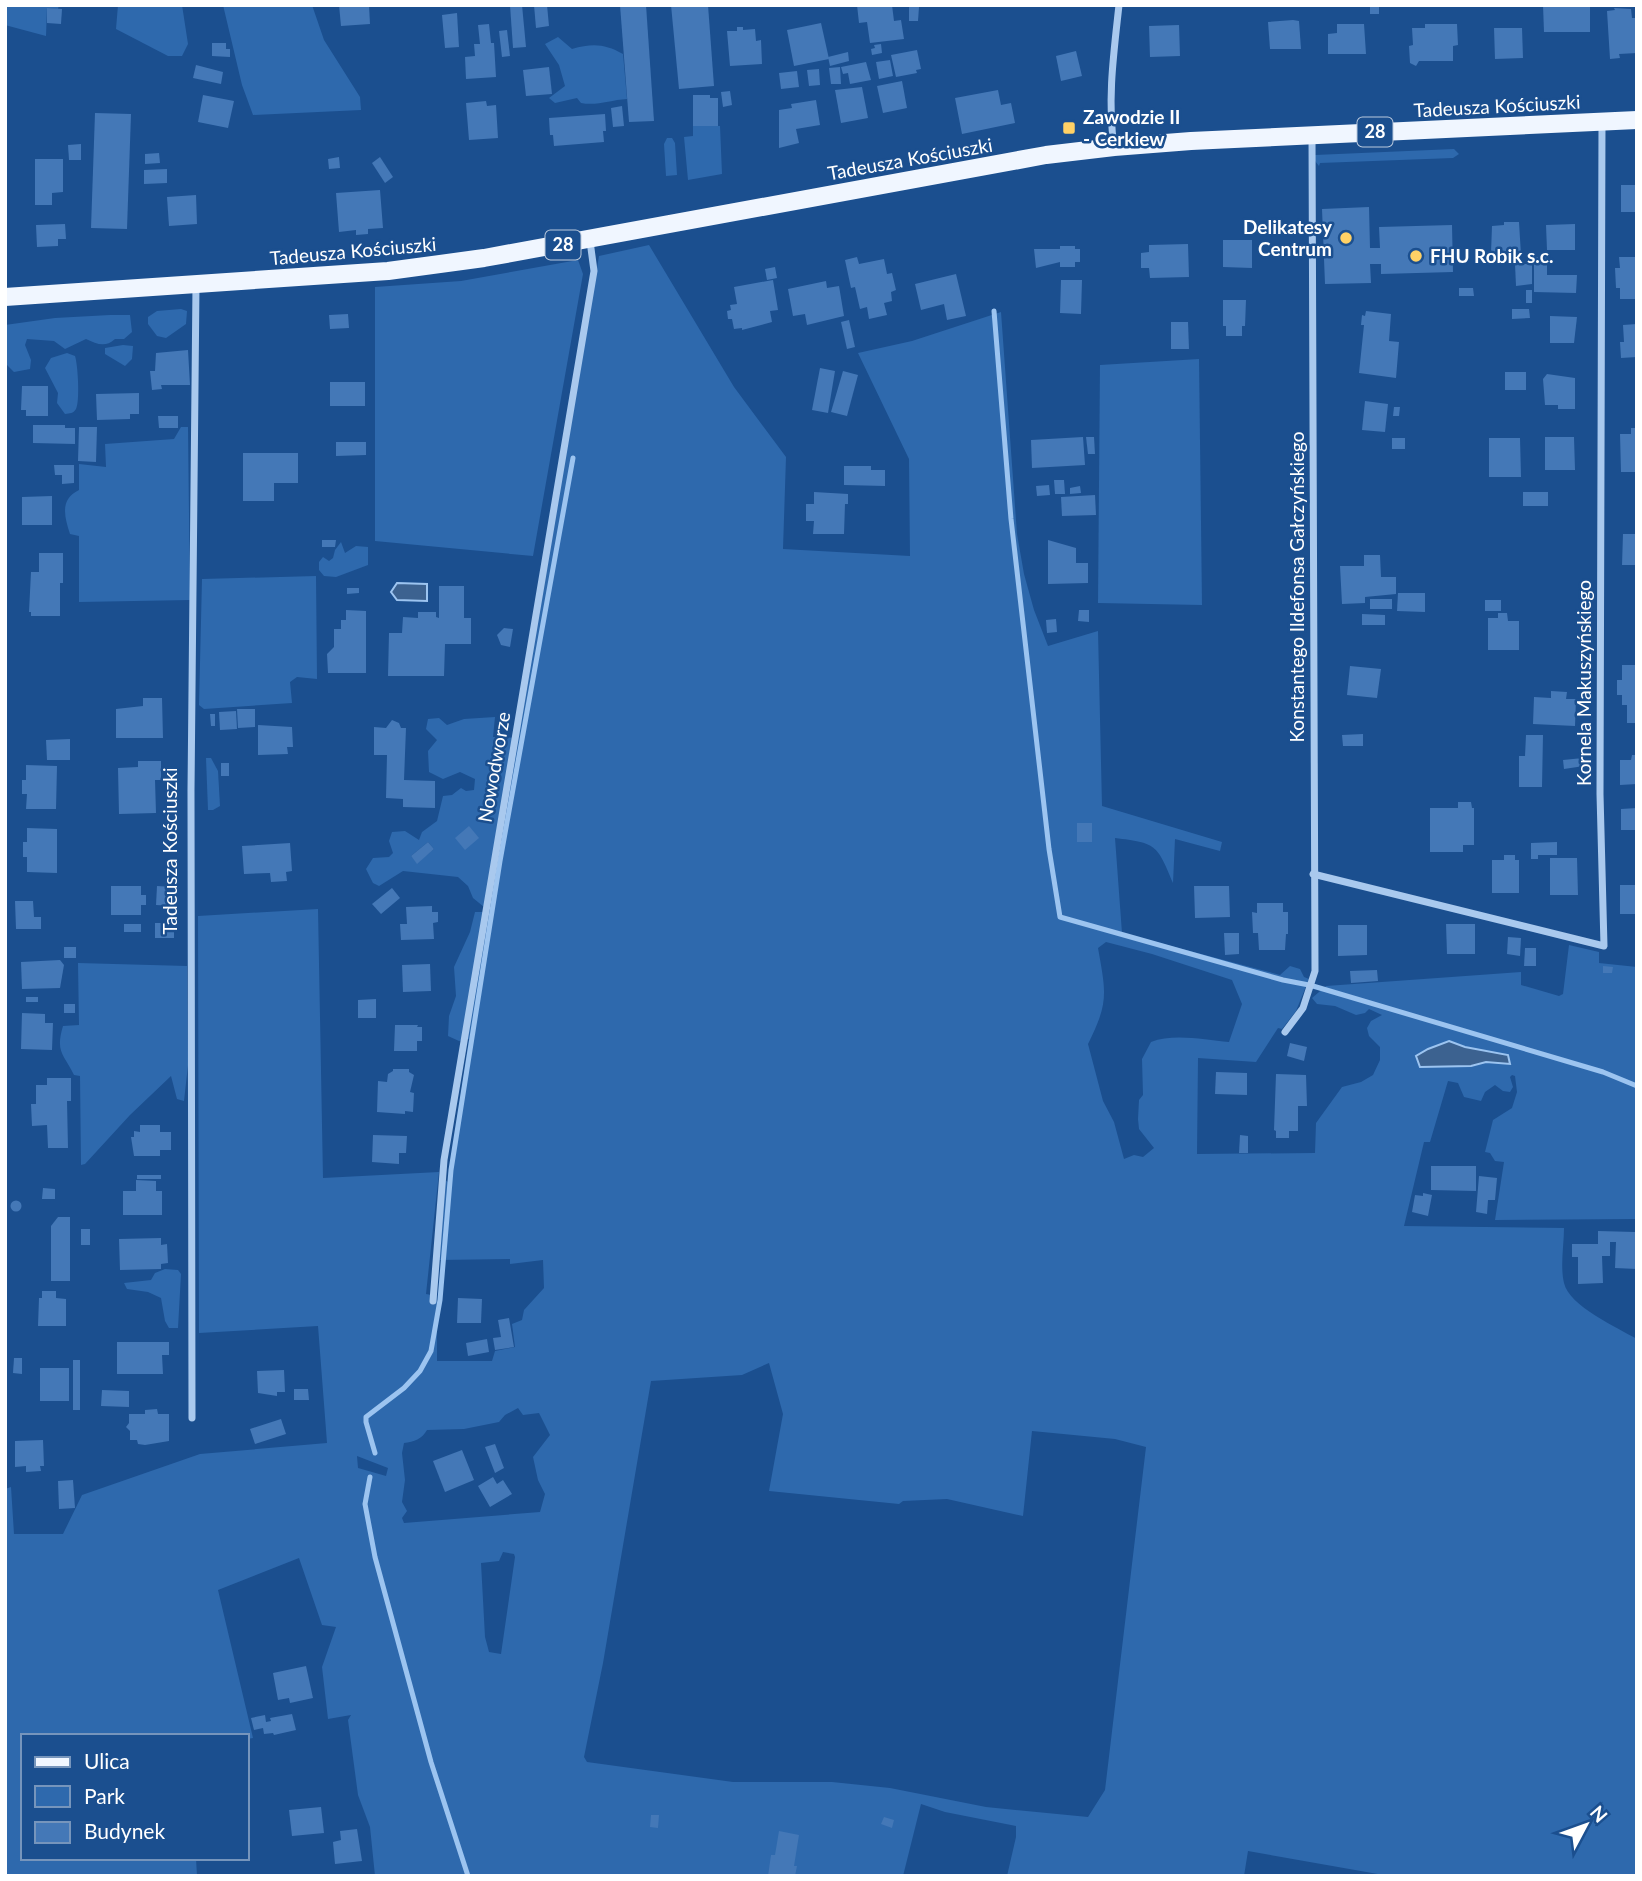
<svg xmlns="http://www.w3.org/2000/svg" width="1642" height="1881" font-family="Lato,sans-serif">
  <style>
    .green { fill: #2e69ad; fill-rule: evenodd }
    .water { fill: #3c6290; stroke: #9cc4f0; stroke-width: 2 }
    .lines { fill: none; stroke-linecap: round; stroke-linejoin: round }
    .stream { stroke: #9cc4f0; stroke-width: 5 }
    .building { fill: #4478b7 }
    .minor { stroke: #a9c9ee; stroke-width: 7 }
    .primary { stroke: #f0f6ff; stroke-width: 18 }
    .poi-dot { fill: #ffd166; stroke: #1b4f8f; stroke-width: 2.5 }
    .labels { text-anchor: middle; stroke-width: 5; stroke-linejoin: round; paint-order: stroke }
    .shield { fill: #1b4f8f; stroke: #bbcadd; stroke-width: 2 }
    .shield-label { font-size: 18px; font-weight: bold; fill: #fff }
    .street-label { font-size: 19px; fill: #fff; stroke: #1b4f8f }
    .poi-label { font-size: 19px; font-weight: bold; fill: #fff; stroke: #1b4f8f; text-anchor: start }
  </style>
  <rect width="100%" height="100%" fill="#1b4f8f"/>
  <g class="green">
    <polygon points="11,5 59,5 58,9 47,8 46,36 5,25 5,7"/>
    <polygon points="118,5 182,5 188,44 182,56 168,56 116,29"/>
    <polygon points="223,5 312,5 324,40 360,97 361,110 253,115 242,85"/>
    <path d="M558,37l14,12c21,-6 33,-5 51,5l4,45c-17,1 -30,7 -46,4l-4,-5 -22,5 -6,-5 16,-12 -6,-21 -14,-21z"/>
    <polygon points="693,126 720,126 722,174 688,180 684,137 693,136"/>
    <polygon points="667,138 672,138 675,143 677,175 666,176 664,144"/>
    <polygon points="1454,149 1459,154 1453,158 1320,163 1319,166 1315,161 1315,155"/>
    <path d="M649,245l85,142 52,70 -3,92 127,7 -1,-97 -51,-106 54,-12 89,-29 16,222 7,40 10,36 14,36 50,-15 4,175 120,36 -2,9 -45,-12 -2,44c-16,-39 -17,-40 -58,-45l7,95 158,42 10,-9 10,3 4,8 5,2 -13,32 -14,18 -4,-1 -22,34 -58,-4 -1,96 118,-1 1,-30 26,-36 19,-5 12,-7 7,-15v-13l-11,-11 -2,-8 4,-7 11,-6 -13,-6 -4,4 -9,2 -21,-9 -18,-2 -5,-6 14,-12 195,-14v13l38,11 4,-2 6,-49 30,7v11l38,4v252l-142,1 9,-58 -9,-1 -5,-8 -5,-1 8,-32 19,-12 5,-16 -2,-16 -3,-1 -2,2 3,10 -3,5 -7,-1 -8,-6 -10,7 -4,9 -17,-4 -6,-14 -10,-2 -18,61h-6l-20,84 160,2c0,17 -4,38 0,55 5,23 54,45 73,56v537h-248l-141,-25 -4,25h-237l9,-39v-11l-71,-14 -24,-8 -18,72h-528l-5,-49 -12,-32 -10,-75 3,-5 -23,4 -6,-52 14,-40 -14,-2 -23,-67 -81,32 35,148 -6,1v-3h-224v122h173l1,18h-192v-387l6,-2 3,47h49l19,-39 118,-41 127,-11 -9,-117 -119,7 -1,-417 120,-7 5,269 116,-6 -13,122 11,2v65h55l3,-10 20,-4 -3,-23 10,-4 2,-10 20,-22 -1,-28 -33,4v-5l-72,1 7,-80 3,2 21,-143 -10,2 -11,-5 1,-20 7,-20 -2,-29 16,-35 5,-20h8l1,-5 -11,-9 -5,-12 -10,-9 -55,-6 -24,15 -6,-3 -7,-14 7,-11 16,-1 4,-4 -4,-12 3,-9 13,-1 14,9 3,-8 15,-11 6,-25 9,-1 9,-7 5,3 8,-1 1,-11 -15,-7 -17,7 -14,-7 -1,-21 9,-11 -11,-11 2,-10 11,-1 8,7 17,-6 31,-2 -2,20 25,1 81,-482zM428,842l6,7 -17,14 -6,-7zM1106,942l46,12 80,26 10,24 -13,38c-24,-2 -55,-9 -78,0l-9,17 1,36 -4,5 -1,19 1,10 15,19 -11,9 -9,-2 -10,4 -10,-37 -11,-21 -15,-57c21,-42 18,-51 10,-96zM769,1363l14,51 -14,77 130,13 4,-3 44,-2 76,17 9,-85 83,8 31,8 -41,343 -17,27 -102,-10 -96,-19 -58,-6h-99l-146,-20 -3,-5 19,-94 48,-282 91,-6zM518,1408l5,7 16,-2 11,22 -17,22 5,23 7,14 -5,18 -136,11 -2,-5 5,-7 -5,-9 3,-22 -3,-27 2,-10c10,-1 18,-4 23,-13l37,-1 35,-7 6,-7zM357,1456l31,12 -2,8 -28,-8zM503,1552l11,2 1,3 -14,97 -12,-2 -4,-15 -4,-74 18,-2z"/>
    <polygon points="578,260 583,274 533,556 375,541 375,287 461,281"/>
    <polygon points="181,309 187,311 186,324 166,338 157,336 148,324 148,317 157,311"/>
    <path d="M110,315h20l2,17 -8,7h-9c-10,9 -18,5 -29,0l-21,10 -11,-8 -27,-2 -2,6 6,15 -1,9 -16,3 -7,-7 -2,-40 50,-7z"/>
    <polygon points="123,345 133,346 132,359 125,366 105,354 105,348"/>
    <path d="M67,353l8,3c3,9 5,46 1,53 -3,5 -6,4 -11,5l-8,-11 1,-10 -13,-25 6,-10z"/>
    <polygon points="1199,359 1202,605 1098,603 1100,365"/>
    <path d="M181,427h7l2,173 -111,2v-66l-9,-2c-6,-18 -10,-35 9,-44v-26l27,3 -1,-23 69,-5z"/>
    <polygon points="341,542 345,553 356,546 368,547 368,565 336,577 324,576 319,570 319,562 323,557 329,561 333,558 335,550"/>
    <polygon points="316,576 317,679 297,677 290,682 292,703 204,709 199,705 202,579"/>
    <polygon points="206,758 211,758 218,771 220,806 213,810 208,810"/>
    <path d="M78,963l109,3 1,99 -4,36 -7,-2 -6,-23 -41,39 -45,49 -4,1 -1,-89 -6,-1c-10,-21 -19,-22 -11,-49l16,-1z"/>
    <polygon points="165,1269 178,1270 181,1274 178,1328 169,1328 165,1321 161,1298 148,1292 127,1289 124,1283 151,1280 155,1273"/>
  </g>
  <g class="water">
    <polygon points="397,583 427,584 427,601 397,600 391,592"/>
    <polygon points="1449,1041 1465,1047 1508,1055 1510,1064 1486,1062 1471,1066 1420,1067 1416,1056 1428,1049"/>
  </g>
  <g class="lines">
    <g class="stream">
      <polyline points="994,311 1011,519 1049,849 1060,917 1283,980 1309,985"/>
      <polyline points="1313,986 1603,1072 1637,1086"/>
      <polyline points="375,1453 366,1422 366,1417 404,1388 420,1371 431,1351 440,1300 451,1170 500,861 573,458"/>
      <polyline points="370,1477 365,1504 375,1557 431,1762 468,1876"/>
    </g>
  </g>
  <g class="building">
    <polygon points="339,5 369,5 370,24 341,26"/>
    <polygon points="510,5 522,5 526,47 513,48"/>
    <polygon points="534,5 547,5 549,26 536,28"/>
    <polygon points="620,5 646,5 654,121 629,122"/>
    <polygon points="671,5 708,5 714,86 679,89"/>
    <polygon points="857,5 892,5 894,21 901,20 904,39 870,43 867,22 859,23"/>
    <rect x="1370" y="5" width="9" height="9"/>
    <polygon points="1543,5 1590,5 1590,32 1544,32"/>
    <polygon points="909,6 919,7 918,21 909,21"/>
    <polygon points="47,8 62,9 61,24 47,23"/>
    <polygon points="1614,8 1631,9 1632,18 1637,18 1637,53 1619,54 1620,58 1610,59 1607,11 1615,10"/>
    <polygon points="457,13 459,47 445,48 442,15"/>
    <polygon points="1293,20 1299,21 1301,49 1270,49 1268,22"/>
    <polygon points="821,23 829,59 794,66 787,30"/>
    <polygon points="489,24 491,43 494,43 496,77 466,79 465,57 475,56 474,44 480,44 478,25"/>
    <polygon points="1337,24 1364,24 1366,54 1328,54 1328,34 1337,33"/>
    <polygon points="1425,24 1457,24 1458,45 1453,46 1453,61 1419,61 1416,66 1410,63 1409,46 1413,45 1412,28 1425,28"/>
    <polygon points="1179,25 1180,56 1150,57 1149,26"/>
    <polygon points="737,27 743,27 743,30 755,29 756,41 761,40 762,64 730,66 727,31 737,31"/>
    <polygon points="1494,28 1522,28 1523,58 1495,59"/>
    <polygon points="507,30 510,56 502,57 499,31"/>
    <polygon points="212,43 226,43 226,49 230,49 230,57 212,56"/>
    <polygon points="881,44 882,53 872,55 871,49 875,48 874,45"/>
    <polygon points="917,50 921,69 916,70 917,73 896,77 891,55"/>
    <polygon points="1076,51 1082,76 1061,81 1056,56"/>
    <polygon points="848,52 849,61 830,66 828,57"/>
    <polygon points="890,60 893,76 879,79 876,62"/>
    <polygon points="866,62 871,80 850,84 848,73 843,74 841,67"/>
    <polygon points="196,65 223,72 221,84 193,78"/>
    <polygon points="549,67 552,94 526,96 523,70"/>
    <polygon points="840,67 841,84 831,84 829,68"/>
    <polygon points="819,69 820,85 809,86 807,70"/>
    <polygon points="797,71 799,87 781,89 779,73"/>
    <polygon points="902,81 907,108 883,113 877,86"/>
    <polygon points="862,87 868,118 841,123 835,90"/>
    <polygon points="998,90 1001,105 1011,103 1015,123 962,134 955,98"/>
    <polygon points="730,91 732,105 723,107 721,92"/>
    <polygon points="203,95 234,101 228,128 198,122"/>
    <polygon points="693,95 710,95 710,98 718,98 718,126 693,126"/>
    <polygon points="816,100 820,125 796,129 799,143 779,148 779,110 792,108 791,104"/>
    <polygon points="486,101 487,106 496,105 498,138 469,140 466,103"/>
    <polygon points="622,106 624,126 613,127 611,108"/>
    <polygon points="95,113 131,114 127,229 91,228"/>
    <polygon points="605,114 606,131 603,131 604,142 554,146 553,135 550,135 549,118"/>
    <polygon points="81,144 81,160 69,160 68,145"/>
    <polygon points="159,153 160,163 145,164 145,154"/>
    <polygon points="339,157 340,168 329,169 328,159"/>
    <polygon points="380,157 393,177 385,183 372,163"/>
    <polygon points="35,159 63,159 63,192 52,193 52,205 35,205"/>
    <polygon points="167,169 167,183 144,184 144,170"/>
    <rect x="1621" y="185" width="16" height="27"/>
    <polygon points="380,190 383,228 368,229 368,234 356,235 356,230 339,232 336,193"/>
    <polygon points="196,195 197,224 169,226 167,197"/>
    <polygon points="1369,207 1370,248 1380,248 1379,227 1452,225 1453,272 1381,274 1381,264 1370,264 1371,283 1325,284 1322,209"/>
    <polygon points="1504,222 1519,222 1521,255 1505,256 1505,252 1491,253 1492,226 1504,225"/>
    <polygon points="65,224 66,239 58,239 58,246 37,247 36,225"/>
    <polygon points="1575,224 1575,250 1547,250 1546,225"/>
    <polygon points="1223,240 1252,240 1252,268 1223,267"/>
    <polygon points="1188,244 1189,277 1150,278 1149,268 1141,268 1141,253 1149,252 1149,245"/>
    <polygon points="1060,246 1075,246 1075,249 1080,249 1080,262 1075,262 1075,267 1060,267 1060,262 1036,268 1034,249 1060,249"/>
    <polygon points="857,257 859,264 884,259 887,274 892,273 896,290 891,292 892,301 884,303 887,315 869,319 867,307 860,309 855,287 851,288 845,260"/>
    <polygon points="1534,257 1547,257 1547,275 1577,275 1576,293 1534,292"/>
    <polygon points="1619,257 1637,257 1637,299 1620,299 1620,288 1616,288 1615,268 1620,268"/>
    <polygon points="1515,264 1532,264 1532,284 1516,286"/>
    <polygon points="775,267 777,278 767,280 765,269"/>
    <polygon points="956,274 966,316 947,320 944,304 921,310 915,284"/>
    <polygon points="773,280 778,310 770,311 772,322 742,330 742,328 734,329 732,319 728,319 727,311 731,310 730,305 737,304 734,287"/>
    <polygon points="1061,280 1082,280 1081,314 1060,313"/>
    <polygon points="826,281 827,288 839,286 844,316 807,325 805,314 793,316 788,289"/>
    <polygon points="1459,288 1473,288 1474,296 1459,296"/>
    <rect x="1526" y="290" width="6" height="13"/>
    <polygon points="1223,300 1246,300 1245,326 1242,326 1242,336 1226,336 1226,326 1223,326"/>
    <polygon points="1512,309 1529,309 1530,318 1512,319"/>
    <polygon points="1366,311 1391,314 1389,341 1399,342 1396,378 1359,373 1364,325 1361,325 1362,315 1365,316"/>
    <polygon points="348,314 349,328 330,329 329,315"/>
    <polygon points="1550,316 1577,317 1574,343 1550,343"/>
    <polygon points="849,320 855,347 847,349 841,322"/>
    <polygon points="1171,322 1188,322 1189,349 1171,349"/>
    <polygon points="1637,324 1637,357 1621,358 1620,342 1624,342 1623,325"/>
    <polygon points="188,350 190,385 161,385 162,389 152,390 150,371 155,371 156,353"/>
    <polygon points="820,368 835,371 828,413 812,410"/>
    <polygon points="843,371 858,375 847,416 831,412"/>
    <rect x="1505" y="372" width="21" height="18"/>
    <polygon points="1547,374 1575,378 1575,409 1558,409 1558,405 1545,405 1543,379"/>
    <rect x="330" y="382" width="35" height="24"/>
    <polygon points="22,386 48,386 48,416 26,416 26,410 21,410"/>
    <polygon points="139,393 139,414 130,414 130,419 97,420 96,394"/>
    <polygon points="1365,401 1388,404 1385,432 1362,430"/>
    <polygon points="1394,407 1400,407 1399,416 1393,416"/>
    <polygon points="158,416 178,416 178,428 159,428"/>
    <polygon points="33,425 65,425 65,428 75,428 75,444 33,443"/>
    <polygon points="79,427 97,427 96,462 78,461"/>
    <polygon points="1631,428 1637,428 1637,472 1621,472 1620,434 1631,434"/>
    <polygon points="1083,437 1085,465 1032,468 1031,440"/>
    <polygon points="1086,437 1094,437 1095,454 1088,454"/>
    <polygon points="1545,437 1574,437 1575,470 1545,470"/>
    <rect x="1392" y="438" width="13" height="11"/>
    <polygon points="1489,438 1520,438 1521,477 1489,477"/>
    <polygon points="336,442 366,442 366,455 336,456"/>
    <polygon points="243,453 298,453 298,483 274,483 274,501 243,501"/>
    <polygon points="54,465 74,465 74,483 62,484 62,475 55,475"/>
    <polygon points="844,466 871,466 871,470 885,470 885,486 844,485"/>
    <polygon points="1054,480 1064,480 1065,494 1055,494"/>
    <polygon points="1049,485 1050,495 1037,496 1036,486"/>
    <polygon points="1080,486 1081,493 1070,494 1070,488"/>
    <polygon points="814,492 848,494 848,504 845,504 844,534 813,534 814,521 806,521 806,504 814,504"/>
    <rect x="1523" y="492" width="25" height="14"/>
    <polygon points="1095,495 1096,515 1062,516 1061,497"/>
    <polygon points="52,496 52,525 22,525 22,497"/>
    <polygon points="1623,534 1637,534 1637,565 1622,565"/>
    <polygon points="322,540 336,540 335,547 322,547"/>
    <polygon points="1048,540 1076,548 1076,563 1088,563 1088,583 1048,584"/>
    <polygon points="39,553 63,553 63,583 60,583 60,616 31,616 31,612 29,612 31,572 39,572"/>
    <polygon points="1364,555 1380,555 1381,577 1396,577 1396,594 1365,597 1365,603 1342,604 1340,566 1364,566"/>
    <polygon points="439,586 464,586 464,618 471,618 471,644 445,644 444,676 388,676 389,633 402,633 403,617 418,618 418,612 436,612 436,617 439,618"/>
    <polygon points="347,588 359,588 359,593 347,594"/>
    <polygon points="1398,593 1425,593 1425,612 1397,611"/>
    <rect x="1370" y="599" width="22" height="10"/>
    <rect x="1485" y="600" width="16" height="11"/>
    <polygon points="346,610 366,611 366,673 328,673 327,654 334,647 334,629 341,629 341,620 346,620"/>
    <polygon points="1079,610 1089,610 1089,622 1078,621"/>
    <polygon points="1498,613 1507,613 1508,621 1519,621 1519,650 1488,650 1488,618 1498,618"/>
    <polygon points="1362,614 1385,615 1385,625 1362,625"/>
    <polygon points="1056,619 1057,632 1047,633 1046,620"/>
    <polygon points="504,628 513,629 510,647 501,645 497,635"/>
    <polygon points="1622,665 1637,665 1637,723 1627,723 1627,705 1622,705 1622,695 1617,695 1617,680 1622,680"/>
    <polygon points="1350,666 1381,669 1377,698 1347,695"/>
    <polygon points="1551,691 1567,692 1566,699 1576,699 1575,726 1533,724 1534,697 1551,698"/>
    <polygon points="143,698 162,698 163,738 116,738 116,709 143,706"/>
    <polygon points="237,709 255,709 255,727 238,728"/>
    <polygon points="236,711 237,729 220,730 219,712"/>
    <polygon points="210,714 215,714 215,726 211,726"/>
    <polygon points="392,720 399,723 401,728 406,728 404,780 435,781 435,808 403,807 403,799 386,798 387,755 374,755 374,727 386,728"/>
    <polygon points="258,725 292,727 293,747 287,747 288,754 258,755"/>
    <polygon points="1363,734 1363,746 1343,746 1342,735"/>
    <polygon points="1526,735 1543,735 1542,787 1519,787 1519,756 1525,756"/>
    <polygon points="70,739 70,760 47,760 46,740"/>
    <polygon points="1632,755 1637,755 1637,784 1620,785 1620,760 1631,760"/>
    <polygon points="1583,758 1584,766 1564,769 1563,760"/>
    <polygon points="138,761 161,761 161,780 155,780 156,813 119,814 118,768 138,767"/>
    <rect x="221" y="763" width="8" height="13"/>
    <polygon points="26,765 57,766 56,809 26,809 27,794 22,794 22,780 26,780"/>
    <polygon points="1458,802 1471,802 1472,808 1474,808 1474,845 1463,845 1463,852 1430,852 1430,808 1458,808"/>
    <polygon points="1637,808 1637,830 1621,830 1621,809"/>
    <rect x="1077" y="823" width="15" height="19"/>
    <polygon points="469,826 479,838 465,850 455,838"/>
    <polygon points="27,828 57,829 57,873 27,872 27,857 23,857 23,842 27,842"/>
    <polygon points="428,842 434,849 417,864 411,856"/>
    <polygon points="1557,842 1557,855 1538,855 1538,859 1531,859 1531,843"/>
    <polygon points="290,843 292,871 286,872 287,881 271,882 270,873 244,874 242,846"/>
    <polygon points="1504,855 1515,855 1515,860 1519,860 1519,893 1492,893 1492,860 1504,860"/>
    <polygon points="1550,858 1577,858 1578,895 1550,895"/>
    <rect x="1620" y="885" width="17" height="29"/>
    <polygon points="111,886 141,886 141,895 146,895 146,905 141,905 141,915 111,915"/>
    <polygon points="157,886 174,887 173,906 156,905"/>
    <polygon points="1194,886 1229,886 1230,917 1195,918"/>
    <polygon points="392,888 400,898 381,914 372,904"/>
    <polygon points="15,901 33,901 34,917 41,917 41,929 16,929"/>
    <polygon points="1257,903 1283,903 1283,912 1288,912 1288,934 1286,934 1285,950 1259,950 1258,933 1253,933 1252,912 1257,913"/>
    <polygon points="432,906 432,912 438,912 438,922 433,923 434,939 401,940 400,924 407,924 406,907"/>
    <rect x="155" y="923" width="19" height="15"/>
    <rect x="124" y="924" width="17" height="8"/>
    <polygon points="1446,924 1475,924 1475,954 1447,954"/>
    <polygon points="1338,925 1367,925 1367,955 1338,956"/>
    <polygon points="1224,933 1239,933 1239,954 1225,955"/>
    <polygon points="1508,937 1521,938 1520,956 1507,954"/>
    <rect x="64" y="947" width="12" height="11"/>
    <polygon points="1525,948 1536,948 1536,966 1524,966"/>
    <polygon points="60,960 64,965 60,988 22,989 21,962"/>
    <polygon points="430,964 431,991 403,992 402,965"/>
    <polygon points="1603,966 1613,967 1612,973 1603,973"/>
    <polygon points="1377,970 1378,981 1351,983 1350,971"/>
    <rect x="26" y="997" width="12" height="5"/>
    <polygon points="376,999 376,1018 358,1018 358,1000"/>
    <rect x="64" y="1004" width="11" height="9"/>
    <polygon points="22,1013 45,1014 45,1023 53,1023 52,1050 21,1049"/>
    <polygon points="395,1025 418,1025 417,1027 422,1027 422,1041 417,1041 417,1051 394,1051"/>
    <polygon points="1290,1043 1307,1047 1304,1061 1287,1056"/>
    <polygon points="393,1069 409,1069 409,1072 414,1075 410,1092 414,1093 413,1112 405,1111 405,1114 377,1112 378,1081 387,1082 388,1074 393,1071"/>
    <polygon points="1216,1072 1247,1073 1247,1095 1215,1094"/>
    <polygon points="1276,1074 1306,1075 1307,1106 1298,1106 1298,1131 1289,1131 1289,1138 1276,1138 1276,1131 1274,1130"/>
    <polygon points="47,1078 71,1078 71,1101 67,1101 68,1148 48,1148 47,1125 32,1126 31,1104 36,1104 36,1085 47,1085"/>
    <polygon points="140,1125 160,1125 160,1132 171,1132 171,1150 160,1150 160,1156 134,1156 131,1137 134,1137 134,1131 140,1132"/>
    <polygon points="373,1135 407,1136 406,1153 399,1153 399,1164 372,1162"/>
    <polygon points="1240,1135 1248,1136 1248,1153 1239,1153"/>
    <polygon points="1431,1166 1476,1166 1476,1191 1431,1190"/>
    <rect x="137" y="1175" width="24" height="4"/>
    <polygon points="1479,1176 1497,1178 1495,1200 1488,1200 1487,1214 1476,1212"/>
    <polygon points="136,1180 156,1181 156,1191 162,1191 162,1215 123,1215 123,1191 136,1191"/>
    <polygon points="43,1188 55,1189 55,1199 42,1199"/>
    <polygon points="1423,1193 1432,1195 1428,1216 1412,1212 1415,1195 1423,1196"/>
    <circle cx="16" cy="1206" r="5.5"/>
    <polygon points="58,1217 70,1217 70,1281 51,1281 51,1226"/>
    <rect x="81" y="1229" width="9" height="16"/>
    <polygon points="1598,1231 1635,1232 1637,1269 1615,1268 1616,1242 1610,1242 1610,1256 1602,1256 1603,1283 1578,1284 1578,1257 1572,1257 1572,1244 1598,1244"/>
    <polygon points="161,1238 161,1245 167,1244 168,1263 161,1264 161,1269 120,1270 119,1239"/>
    <polygon points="42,1291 56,1291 56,1298 66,1299 66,1326 38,1326 39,1298 42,1298"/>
    <polygon points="458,1298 482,1299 481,1323 457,1323"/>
    <polygon points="509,1318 514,1347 495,1350 493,1338 501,1337 498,1320"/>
    <polygon points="487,1339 489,1352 468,1356 466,1343"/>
    <polygon points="117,1342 169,1342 169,1355 162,1355 163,1374 117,1374"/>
    <polygon points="14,1358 22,1358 22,1374 13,1373"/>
    <rect x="73" y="1360" width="7" height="50"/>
    <rect x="40" y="1368" width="29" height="33"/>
    <polygon points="284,1370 285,1392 277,1392 277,1396 258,1393 257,1371"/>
    <polygon points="294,1389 308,1389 309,1400 294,1400"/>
    <polygon points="102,1390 129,1391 129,1407 101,1406"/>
    <polygon points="157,1409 158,1414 169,1414 169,1441 145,1445 138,1444 137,1440 130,1440 130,1431 126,1427 129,1423 129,1414 145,1414 145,1410"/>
    <polygon points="281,1419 286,1434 255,1444 250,1429"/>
    <polygon points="43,1440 44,1466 40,1466 41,1471 26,1472 26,1466 15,1467 15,1441"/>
    <polygon points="495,1444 504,1468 495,1473 485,1447"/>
    <polygon points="462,1450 474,1480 445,1492 433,1461"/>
    <polygon points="493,1477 497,1484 503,1480 512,1494 490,1507 478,1486"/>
    <polygon points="73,1480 75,1508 59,1509 58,1481"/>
    <polygon points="306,1666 313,1698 290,1703 289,1698 278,1700 273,1673"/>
    <polygon points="292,1714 296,1730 274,1735 273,1733 264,1734 263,1728 254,1730 251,1718 265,1715 266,1722 271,1721 270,1718"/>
    <polygon points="321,1807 324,1833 292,1836 289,1810"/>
    <polygon points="651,1815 659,1815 658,1828 650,1827"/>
    <polygon points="884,1817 894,1820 892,1828 881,1824"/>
    <polygon points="357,1829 362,1861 335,1864 333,1842 341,1840 340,1831"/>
    <polygon points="779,1831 799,1835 794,1866 797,1866 795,1876 768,1876 771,1855 775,1855"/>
  </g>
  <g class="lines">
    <g class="minor">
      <path d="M1114,146c-7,-46 0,-95 5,-141"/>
      <polyline points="1313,874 1604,946 1600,794 1602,122"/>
      <polyline points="1285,1032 1303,1008 1315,971 1312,136"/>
      <polyline points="433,1301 444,1160 594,271 590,241"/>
      <polyline points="192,1418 191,791 196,285"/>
    </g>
    <polyline class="primary" points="5,297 388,271 484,258 1046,155 1114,147 1191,141 1637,120"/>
  </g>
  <g class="poi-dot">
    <rect x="1062" y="121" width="14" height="14" rx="3.5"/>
    <circle cx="1346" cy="238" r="7"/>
    <circle cx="1416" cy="256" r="7"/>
  </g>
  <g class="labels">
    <g class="shield">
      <rect x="1357.5" y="117.5" width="35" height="29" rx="5"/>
      <rect x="545.5" y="230.5" width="35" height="29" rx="5"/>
    </g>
    <g class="shield-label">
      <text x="1375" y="138">28</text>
      <text x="563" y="251">28</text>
    </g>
    <g class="street-label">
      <text transform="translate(1497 106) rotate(-3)" y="7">Tadeusza Kościuszki</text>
      <text transform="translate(910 159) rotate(-10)" y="7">Tadeusza Kościuszki</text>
      <text transform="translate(353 251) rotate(-5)" y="7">Tadeusza Kościuszki</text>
      <text transform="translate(1297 587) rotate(-90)" y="7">Konstantego Ildefonsa Gałczyńskiego</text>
      <text transform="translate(1584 683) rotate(-90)" y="7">Kornela Makuszyńskiego</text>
      <text transform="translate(494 767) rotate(-80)" y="7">Nowodworze</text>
      <text transform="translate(170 851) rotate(-90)" y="7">Tadeusza Kościuszki</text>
    </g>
    <g class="poi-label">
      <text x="1083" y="124">Zawodzie II<tspan x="1083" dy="22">- Cerkiew</tspan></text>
      <text x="1332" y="234" text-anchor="end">Delikatesy<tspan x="1332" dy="22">Centrum</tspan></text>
      <text x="1430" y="263">FHU Robik s.c.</text>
    </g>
  </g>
  <rect width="1642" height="1881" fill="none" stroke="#ffffff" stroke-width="14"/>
  <rect x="21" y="1734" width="228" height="126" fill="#1b4f8f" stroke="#7695bc" stroke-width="2"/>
  <rect x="35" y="1757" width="35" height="10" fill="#f0f6ff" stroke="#7695bc" stroke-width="2"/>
  <text x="84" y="1769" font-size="21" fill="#ffffff">Ulica</text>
  <rect x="35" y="1786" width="35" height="21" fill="#2e69ad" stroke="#7695bc" stroke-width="2"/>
  <text x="84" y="1804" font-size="21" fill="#ffffff">Park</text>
  <rect x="35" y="1822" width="35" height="21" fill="#4478b7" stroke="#7695bc" stroke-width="2"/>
  <text x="84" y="1839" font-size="21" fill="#ffffff">Budynek</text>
  <g transform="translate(1586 1825) rotate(49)" stroke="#1b4f8f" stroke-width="5" paint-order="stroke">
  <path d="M0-5L12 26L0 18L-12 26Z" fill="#ffffff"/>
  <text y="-10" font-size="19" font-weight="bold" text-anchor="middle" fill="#ffffff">N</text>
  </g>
</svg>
